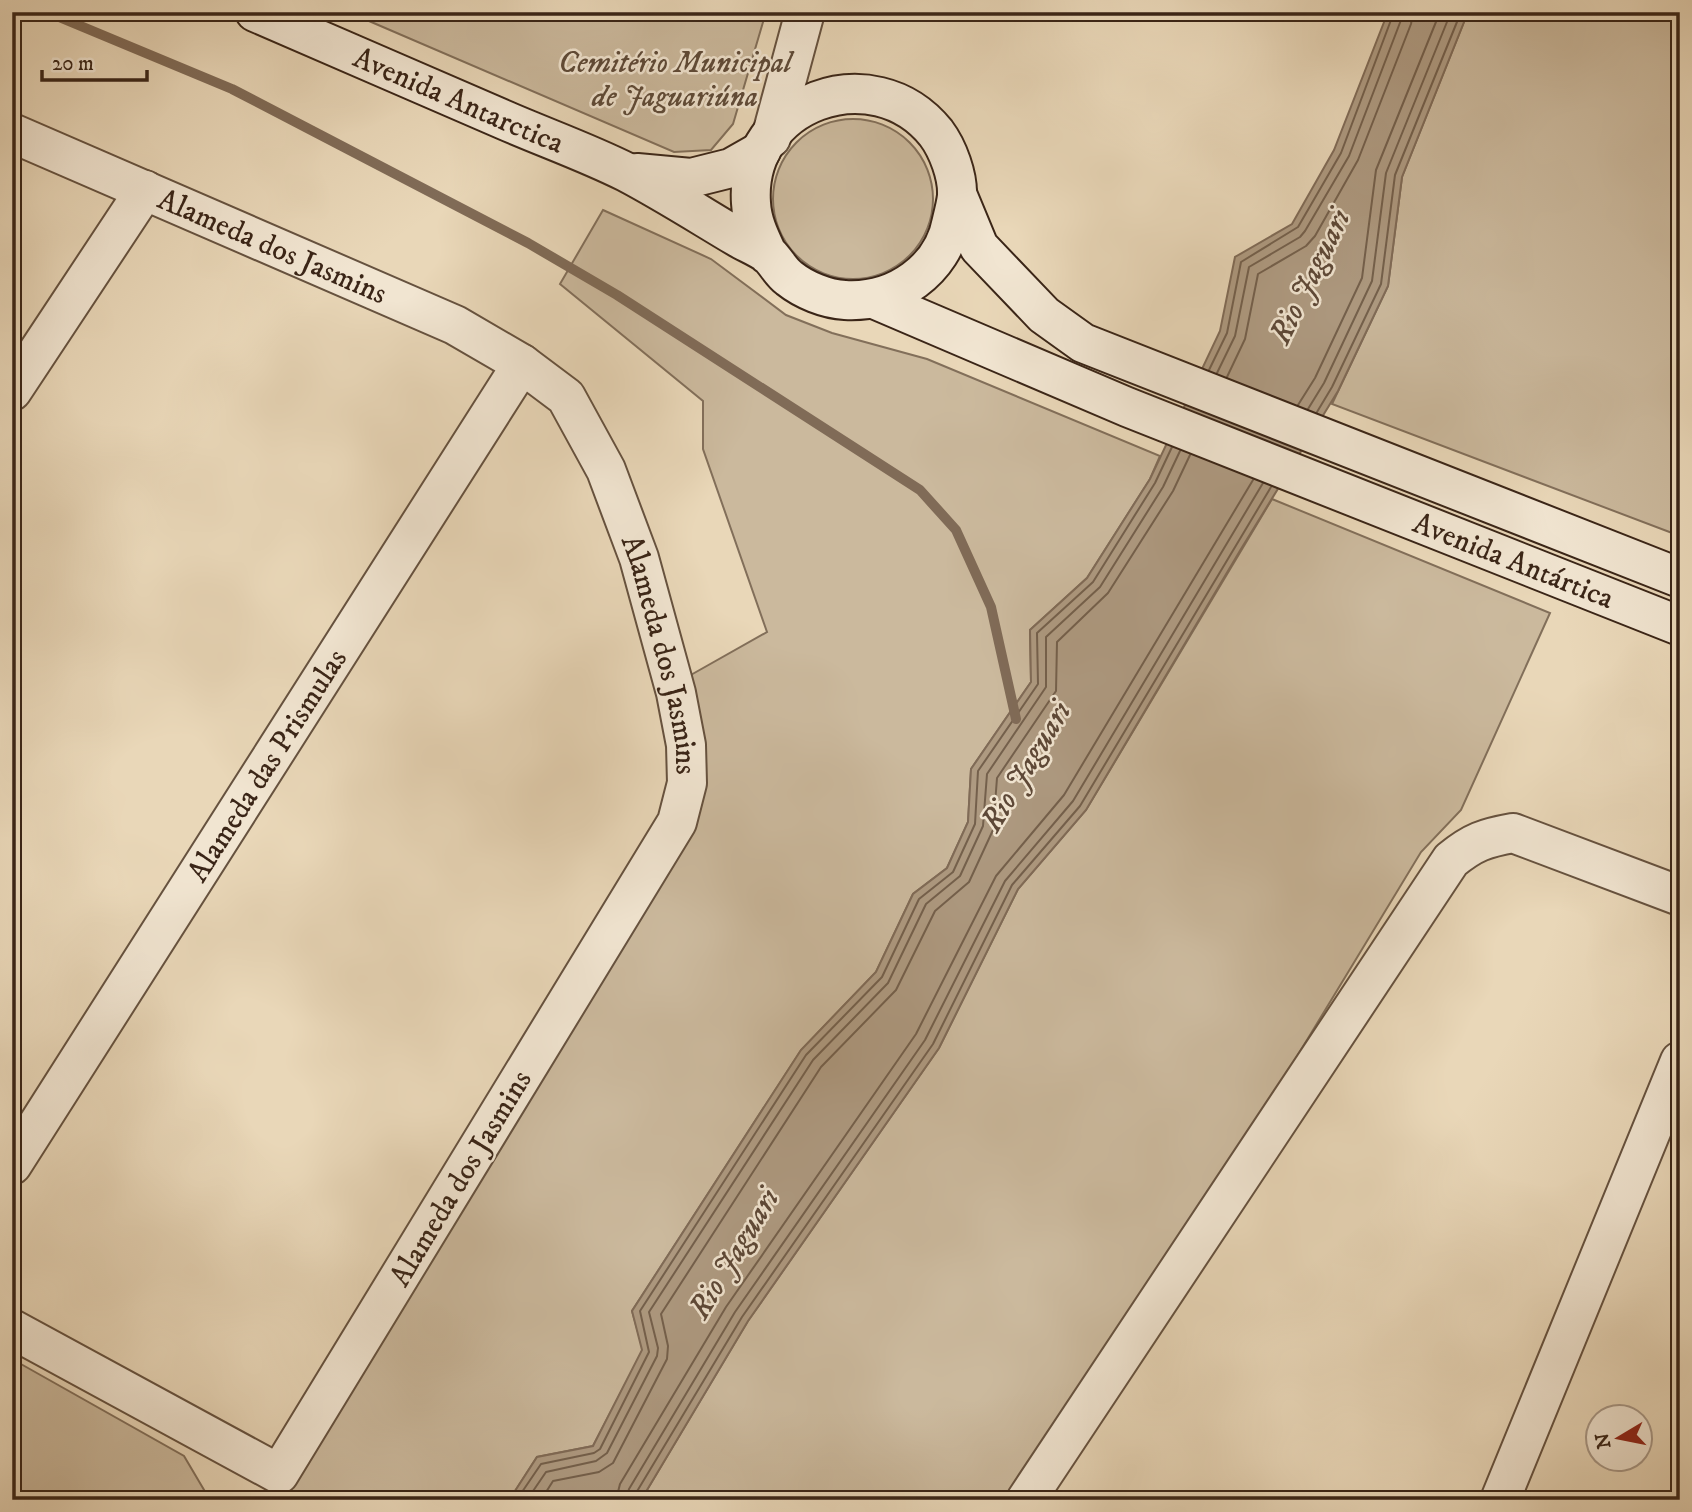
<svg xmlns="http://www.w3.org/2000/svg" width="1692" height="1512" font-family="'IM FELL DW Pica',serif">
  <style>
    .green { fill: #cbb99d; stroke: #826f5a; stroke-width: 2 }
    .water { fill: #ae9a81; stroke: #806b57; stroke-width: 2 }
    .lines { fill: none; stroke-linecap: round; stroke-linejoin: round }
    .shore { stroke: #74604c; stroke-width: 2 }
    .stream { stroke: #806b57; stroke-width: 10 }
    .street-casing { stroke: #66523f; stroke-width: 42 }
    .secondary-casing { stroke: #3a2517; stroke-width: 42 }
    .street { stroke: #f1e5d1; stroke-width: 38 }
    .secondary { stroke: #f1e5d1; stroke-width: 38 }
    .labels { text-anchor: middle; stroke-width: 5; stroke-linejoin: round; paint-order: stroke }
    .park-label { font-size: 30px; font-style: italic; fill: #5e4a38; stroke: #f1e5d1 }
    .street-label { font-size: 30px; fill: #3a2517; stroke: #f1e5d1 }
    .water-label { font-size: 32px; font-style: italic; fill: #5d4837; stroke: #f1e5d1 }
  </style>
  <rect width="100%" height="100%" fill="#e9d7b8"/>
  <filter id="stains"><feTurbulence type="fractalNoise" baseFrequency=".00286" numOctaves="4"/><feColorMatrix values="0 0 0 0 .2 0 0 0 0 .09 0 0 0 0 .02 0 0 0 .5 -.17"/></filter>
  <radialGradient id="worn" r=".72"><stop offset=".6" stop-color="#630" stop-opacity="0"/><stop offset="1" stop-color="#630" stop-opacity=".3"/></radialGradient>
  <g class="green">
    <polygon points="348,12 766,12 733,124 711,150 674,152"/>
    <polygon points="1468,12 1680,12 1680,536 1332,404 1388,286 1402,177"/>
    <circle cx="853" cy="199" r="80"/>
    <polygon points="603,210 711,259 786,315 832,333 927,359 1160,456 1150,479 1087,578 1030,630 1031,682 971,769 968,822 947,868 913,894 876,972 801,1050 632,1311 643,1350 593,1446 537,1457 515,1491 515,1500 270,1500 687,838 689,676 767,632 703,449 703,401 560,284"/>
    <polygon points="1272,499 1550,613 1461,810 1421,852 1028,1500 641,1500 748,1321 939,1048 1018,889 1086,810"/>
    <polygon points="12,1359 184,1456 210,1500 12,1500"/>
  </g>
  <polygon class="water" points="1388,12 1468,12 1402,177 1388,286 1338,391 1241,549 1086,810 1018,889 939,1048 748,1321 641,1500 515,1500 515,1491 537,1457 593,1446 642,1350 632,1311 801,1050 876,972 913,894 947,868 968,822 971,769 1031,682 1030,630 1087,578 1150,479 1220,331 1235,257 1292,224 1334,150"/>
  <g class="lines">
    <g class="shore">
      <polyline points="1209,370 1227,333 1241,262 1298,227 1341,153 1394,12"/>
      <polyline points="1217,373 1235,336 1249,267 1300,237 1305,231 1349,156 1401,20 1402,12"/>
      <polyline points="1227,377 1245,339 1258,274 1306,246 1315,236 1358,160 1411,24 1413,12"/>
      <polyline points="1298,405 1315,378 1362,278 1376,170 1440,12"/>
      <polyline points="1308,409 1324,383 1372,281 1386,173 1451,12"/>
      <polyline points="1317,412 1332,387 1381,284 1395,175 1461,12"/>
      <polyline points="522,1500 522,1492 541,1464 594,1453 600,1449 649,1352 640,1311 806,1055 882,977 919,899 953,872 975,824 978,771 1038,684 1037,633 1093,582 1155,483 1172,447"/>
      <polyline points="531,1500 531,1494 546,1472 596,1461 607,1453 657,1356 658,1348 649,1312 813,1060 888,983 926,904 960,876 983,826 987,774 1046,687 1046,637 1100,587 1163,487 1180,451"/>
      <polyline points="541,1500 553,1481 599,1472 613,1463 667,1359 668,1346 661,1314 821,1067 896,990 935,911 969,882 993,830 997,778 1056,691 1057,642 1108,593 1173,491 1190,455"/>
      <polyline points="616,1500 620,1484 726,1307 916,1034 996,876 1064,795 1253,480"/>
      <polyline points="626,1500 629,1489 735,1312 925,1040 1005,881 1073,801 1263,483"/>
      <polyline points="635,1500 636,1493 742,1317 933,1044 1012,885 1080,806 1271,487"/>
    </g>
    <polyline class="stream" points="47,12 232,89 528,243 617,295 920,490 956,530 991,607 1016,719"/>
    <g class="street-casing">
      <g id="street">
        <path id="s1" d="M12,133l443,192 67,39 44,33 40,73 33,88 37,135 10,52 1,38 -10,39 -398,652 -267,-145"/>
        <polyline points="771,138 805,12"/>
        <polyline points="12,391 145,190"/>
        <path id="s2" d="M12,1165l510,-801"/>
        <path d="M1026,1500l425,-640c22,-18 34,-22 62,-27l167,63"/>
        <polyline points="1500,1500 1680,1061"/>
      </g>
    </g>
    <g class="secondary-casing">
      <g id="secondary">
        <path id="s3" d="M255,12c82,36 165,71 247,107 41,18 84,33 124,53 38,20 74,43 111,65 10,6 23,11 32,18 7,7 12,17 20,23 15,12 37,21 56,22 51,3 98,-30 107,-80 2,-8 4,-16 5,-24 1,-20 -9,-47 -21,-63 -63,-78 -192,-31 -185,70 1,19 9,35 17,52"/>
        <polyline points="637,173 691,178 731,168 761,151"/>
        <polyline points="957,194 979,247 1044,315 1083,343 1680,578"/>
        <path id="s4" d="M874,299l253,108 553,219"/>
      </g>
    </g>
    <use href="#street" class="street"/>
    <use href="#secondary" class="secondary"/>
  </g>
  <g class="labels">
    <g class="park-label">
      <text x="675" y="72">Cemitério Municipal<tspan x="675" dy="34">de Jaguariúna</tspan></text>
    </g>
    <g class="street-label">
      <text dy="10" stroke="none"><textPath href="#s3" startOffset="222">Avenida Antarctica</textPath></text>
      <text dy="10" stroke="none"><textPath href="#s1" startOffset="284">Alameda dos Jasmins</textPath></text>
      <text dy="10" stroke="none"><textPath href="#s4" startOffset="691">Avenida Antártica</textPath></text>
      <text dy="10" stroke="none"><textPath href="#s1" startOffset="892">Alameda dos Jasmins</textPath></text>
      <text dy="10" stroke="none"><textPath href="#s2" startOffset="474">Alameda das Prismulas</textPath></text>
      <text transform="translate(460 1178) rotate(-59)" y="10">Alameda dos Jasmins</text>
    </g>
    <g class="water-label">
      <text transform="translate(1309 276) rotate(-64)" y="11">Rio Jaguari</text>
      <text transform="translate(1025 766) rotate(-59)" y="11">Rio Jaguari</text>
      <text transform="translate(733 1253) rotate(-59)" y="11">Rio Jaguari</text>
    </g>
  </g>
  <rect width="1692" height="1512" fill="none" stroke="#e9d7b8" stroke-width="42"/>
  <rect x="14" y="14" width="1664" height="1484" fill="none" stroke="#3a2517" stroke-width="3.5"/>
  <rect x="21" y="21" width="1650" height="1470" fill="none" stroke="#3a2517" stroke-width="2"/>
  <g transform="translate(1619 1438) rotate(260)"><circle r="33" fill="#f1e5d1" stroke="#a89887" stroke-width="2"/>
  <path d="M0-5L12 26L0 18L-12 26Z" fill="#8f2418"/>
  <text y="-10" font-size="19" font-weight="bold" text-anchor="middle" fill="#3a2517">N</text>
  </g>
  <path d="M42 70v10h105v-10" fill="none" stroke="#3a2517" stroke-width="3.5"/>
  <text x="52" y="70" font-size="21" fill="#3a2517" stroke="#f1e5d1" stroke-width="5" paint-order="stroke">20 m</text>
  <rect width="100%" height="100%" filter="url(#stains)"/>
  <rect width="100%" height="100%" fill="url(#worn)"/>
</svg>
